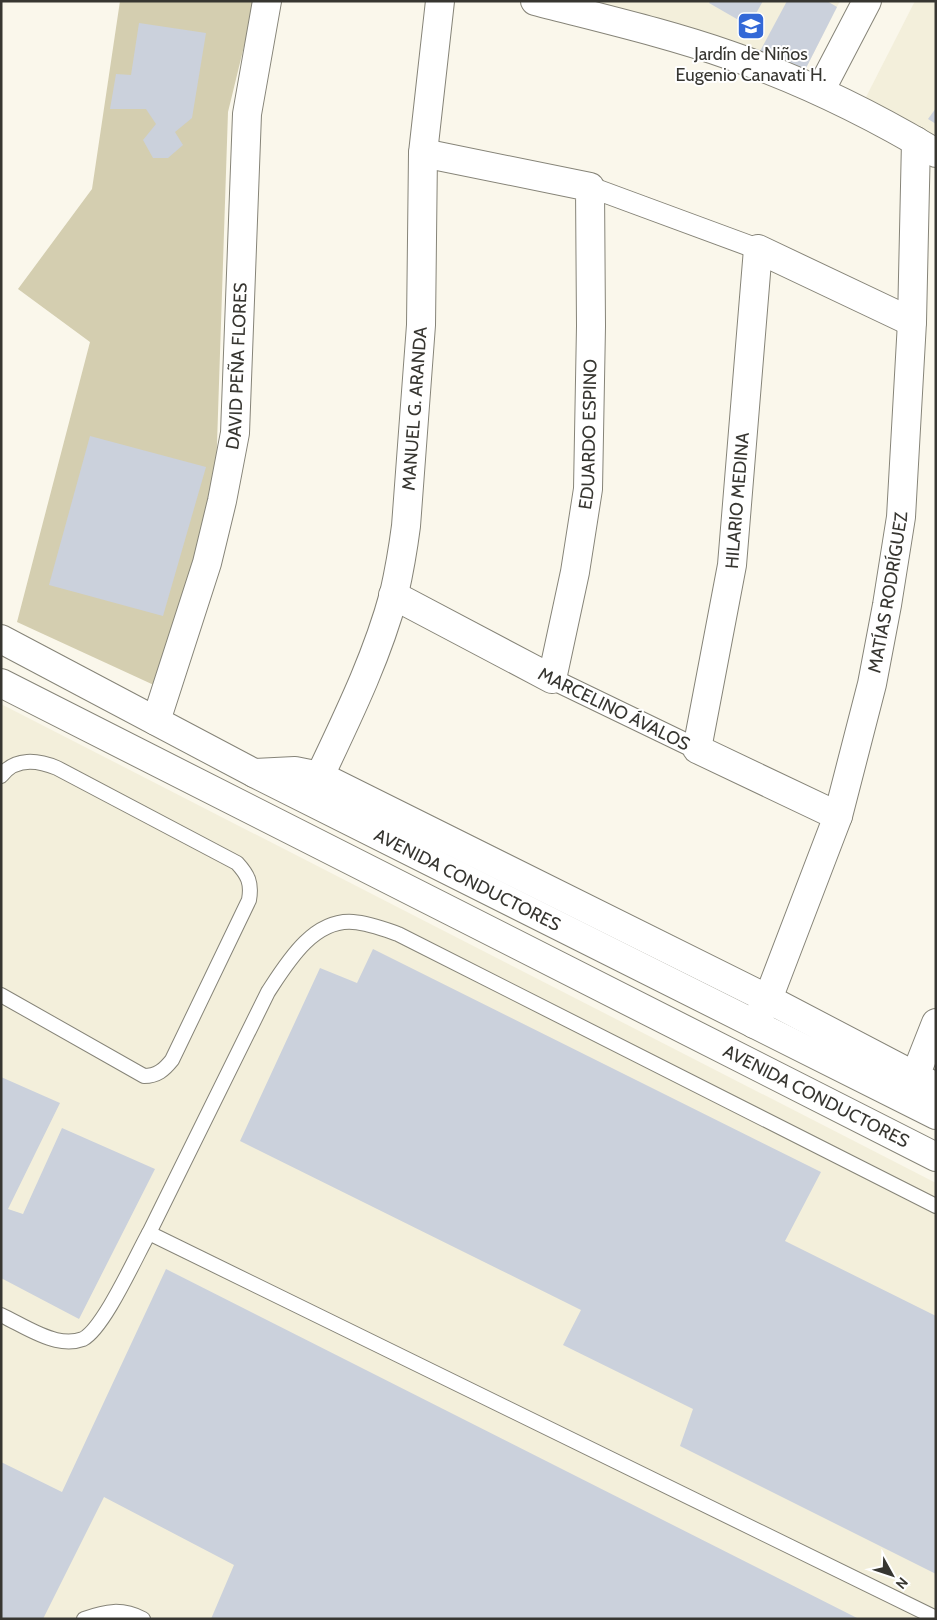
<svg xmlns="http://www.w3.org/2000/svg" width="937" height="1620" font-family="Cabin,sans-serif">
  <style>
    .built { fill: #f3efdb }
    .green { fill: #d4ceb0 }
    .building { fill: #cbd1dc }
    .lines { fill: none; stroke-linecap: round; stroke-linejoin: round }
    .service-casing { stroke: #868478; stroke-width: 16 }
    .pedestrian-casing { stroke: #868478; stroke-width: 22 }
    .minor-casing { stroke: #868478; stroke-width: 30 }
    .secondary-casing { stroke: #868478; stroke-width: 30 }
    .service { stroke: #fff; stroke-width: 14 }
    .pedestrian { stroke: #fff; stroke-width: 20 }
    .minor { stroke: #fff; stroke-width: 28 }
    .secondary { stroke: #fff; stroke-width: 28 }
    .labels { text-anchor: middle; stroke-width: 4; stroke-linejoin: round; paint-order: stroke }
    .poi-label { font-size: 18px; fill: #373631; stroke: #fff }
    .street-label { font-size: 18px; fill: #373631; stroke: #fff }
  </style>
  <rect width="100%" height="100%" fill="#faf7eb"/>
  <g class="built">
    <polygon points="581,1 840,1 802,76"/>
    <polygon points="915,1 936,1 936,136 864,101"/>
    <polygon points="1,704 936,1183 936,1619 1,1619"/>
  </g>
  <polygon class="green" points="120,1 255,1 228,112 215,504 156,686 17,622 90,342 18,289 92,189"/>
  <g class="building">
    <polygon points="710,1 763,1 749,26 709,3"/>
    <polygon points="787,1 827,1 837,7 802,76 758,55"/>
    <polygon points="139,23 206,33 192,118 175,132 183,145 168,158 153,158 143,140 156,124 146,109 110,109 116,74 131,75"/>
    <polygon points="936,108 936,124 928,119"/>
    <polygon points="90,436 206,467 163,616 49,585"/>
    <polygon points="373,949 821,1172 785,1241 936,1316 936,1574 680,1446 693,1409 563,1345 581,1310 240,1141 320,968 357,983"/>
    <polygon points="1,1077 60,1103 8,1209 23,1214 62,1128 155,1169 79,1319 1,1278"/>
    <polygon points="166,1269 859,1619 211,1619 234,1565 104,1497 43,1619 1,1619 1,1462 62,1492"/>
  </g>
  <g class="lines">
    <g class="service-casing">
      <g id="service">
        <path d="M1,776c14,-19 37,-16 56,-8l180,95c11,12 15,20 12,37l-77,160c-8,10 -15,16 -28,16l-143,-81"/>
        <path d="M149,1233l119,-241c19,-29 45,-73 85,-70 16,1 31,7 45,12l538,272"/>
        <path d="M1,1315c17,8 37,21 55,25 9,2 19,2 27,-1 21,-11 53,-83 66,-106l787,385"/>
        <path d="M84,1619c22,-8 38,-11 59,0"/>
      </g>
    </g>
    <g class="pedestrian-casing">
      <g id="pedestrian">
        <polyline points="590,187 758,249"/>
        <polyline points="552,679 697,749"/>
      </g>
    </g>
    <g class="minor-casing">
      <g id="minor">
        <path d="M535,1c65,17 131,32 194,54 72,25 142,59 207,98"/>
        <polyline points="820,91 867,1"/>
        <path id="s1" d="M393,595l159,84 23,-107 13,-83 3,-163 -1,-139 -167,-34"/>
        <path id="s2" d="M156,721l51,-158 15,-62 13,-68 12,-319 20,-113"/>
        <polyline points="254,773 295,771 320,776 768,999 936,1087"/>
        <path id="s3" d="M309,799c31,-67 66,-134 85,-205 5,-22 9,-45 12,-68l15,-201 2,-172 17,-152"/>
        <path id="s4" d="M838,816l-141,-67 35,-184 26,-316 154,73"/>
        <path id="s5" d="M754,1024l14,-25 70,-183 34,-132 15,-79 14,-88 11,-195 4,-181"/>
        <polyline points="908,1094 936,1023"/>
      </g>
    </g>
    <g class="secondary-casing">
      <g id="secondary">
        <path id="s6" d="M1,639l253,134 682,342"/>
        <path id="s7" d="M1,683l935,474"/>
      </g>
    </g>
    <use href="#service" class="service"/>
    <use href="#pedestrian" class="pedestrian"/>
    <use href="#minor" class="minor"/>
    <use href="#secondary" class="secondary"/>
  </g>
  <defs>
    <g id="school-square" transform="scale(1.4375)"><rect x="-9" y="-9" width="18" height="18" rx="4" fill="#3368d7" stroke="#fff"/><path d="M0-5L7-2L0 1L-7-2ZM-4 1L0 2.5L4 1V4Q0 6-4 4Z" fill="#fff"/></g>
  </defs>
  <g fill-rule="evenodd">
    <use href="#school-square" x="751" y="26"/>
  </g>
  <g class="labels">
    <g class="poi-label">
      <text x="751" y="60">Jardín de Niños<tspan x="751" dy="21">Eugenio Canavati H.</tspan></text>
    </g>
    <g class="street-label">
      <text dy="6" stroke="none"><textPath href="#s2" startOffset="366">DAVID PEÑA FLORES</textPath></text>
      <text dy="6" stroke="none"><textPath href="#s3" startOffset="409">MANUEL G. ARANDA</textPath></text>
      <text dy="6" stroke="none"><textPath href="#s1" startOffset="428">EDUARDO ESPINO</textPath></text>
      <text dy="6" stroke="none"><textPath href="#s4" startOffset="408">HILARIO MEDINA</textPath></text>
      <text dy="6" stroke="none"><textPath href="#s5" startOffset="454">MATÍAS RODRÍGUEZ</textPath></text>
      <text transform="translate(614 709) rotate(26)" y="6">MARCELINO ÁVALOS</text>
      <text dy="6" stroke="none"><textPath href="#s6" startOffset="525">AVENIDA CONDUCTORES</textPath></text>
      <text dy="6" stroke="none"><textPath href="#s7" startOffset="914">AVENIDA CONDUCTORES</textPath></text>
    </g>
  </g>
  <rect width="937" height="1620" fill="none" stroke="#373631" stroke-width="5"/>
  <g transform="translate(892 1575) rotate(130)" stroke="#ffffff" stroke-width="4" paint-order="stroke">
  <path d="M0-4L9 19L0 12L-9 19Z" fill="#373631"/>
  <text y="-8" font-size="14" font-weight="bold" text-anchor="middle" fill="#373631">N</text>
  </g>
</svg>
